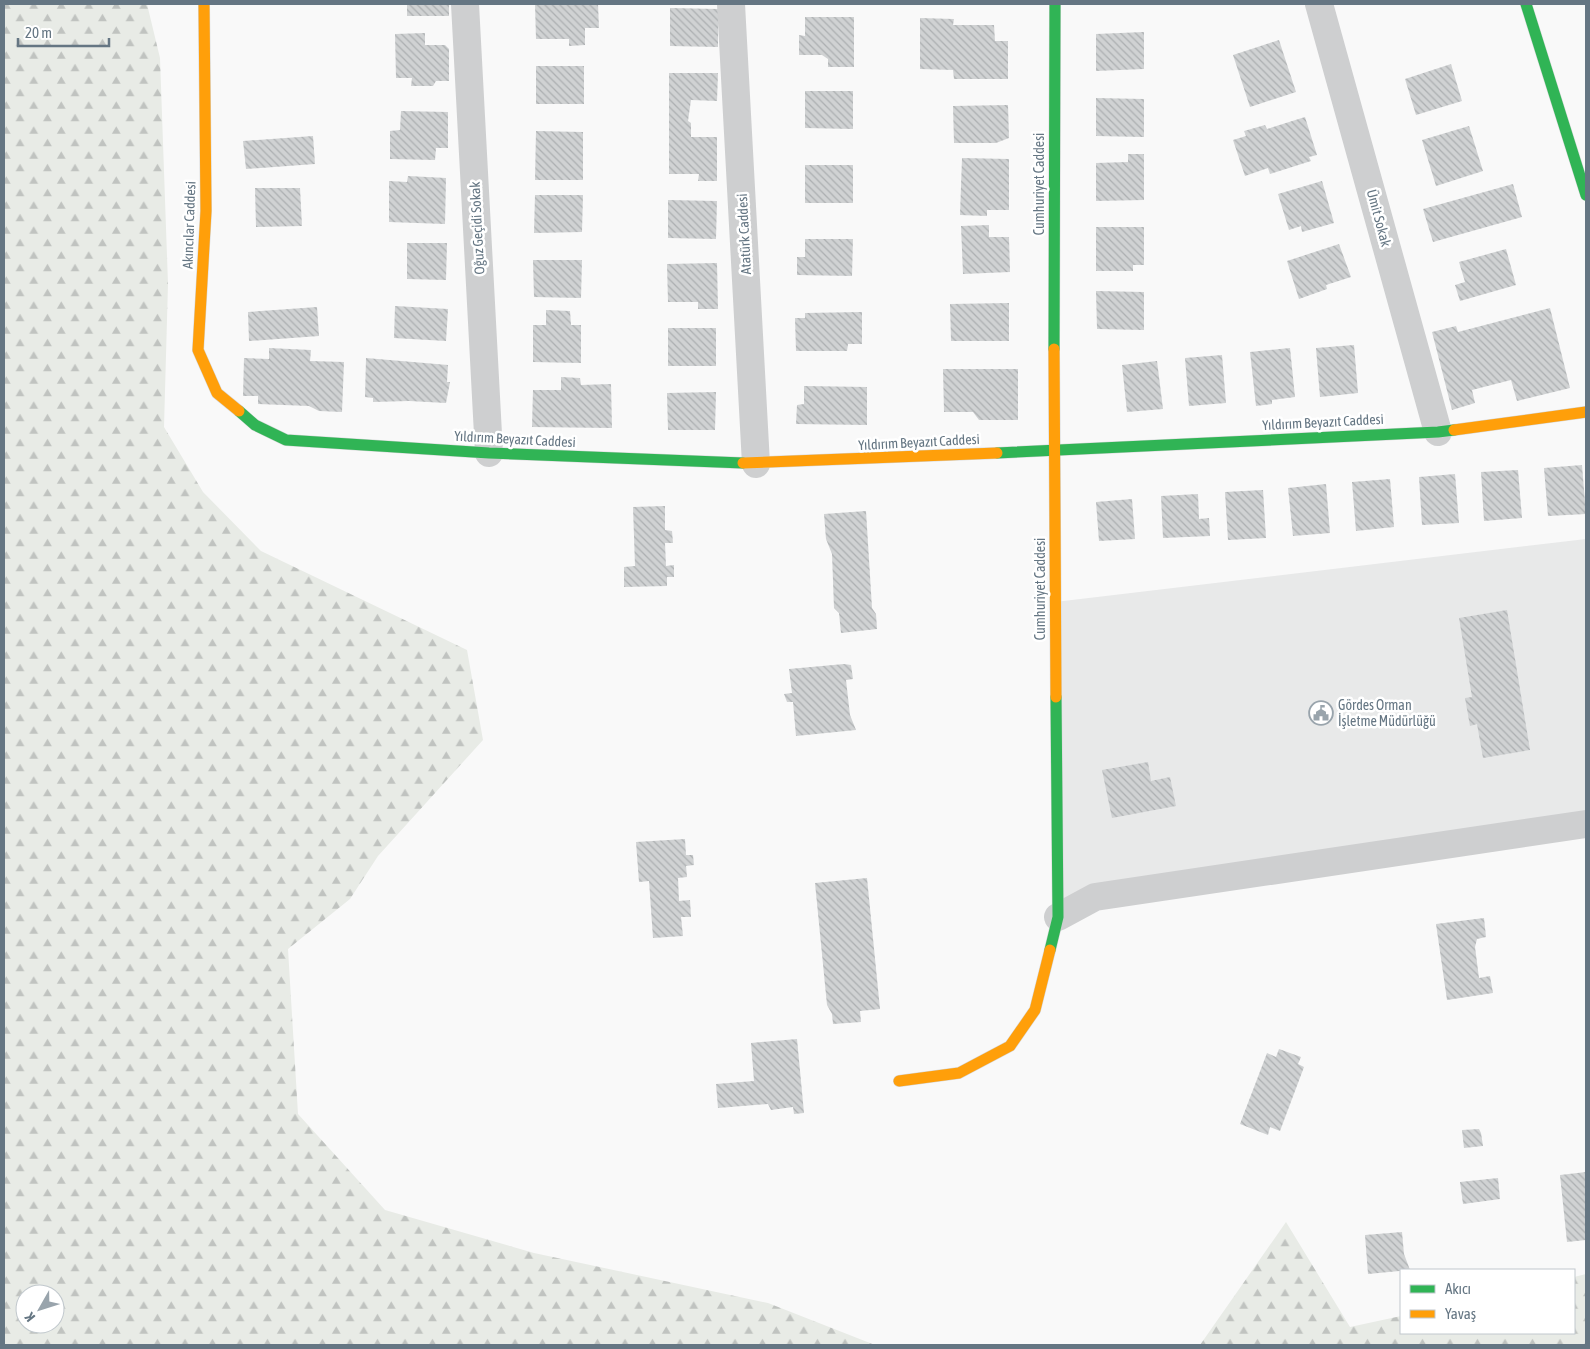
<svg xmlns="http://www.w3.org/2000/svg" width="1590" height="1349" font-family="'Asap Condensed',sans-serif">
  <style>
    .built { fill: #e8e9e9 }
    .forest { fill: url(#forest-firs); fill-rule: evenodd }
    .building { fill: url(#building-back-hatch) }
    .lines { fill: none; stroke-linecap: round; stroke-linejoin: round }
    .fast-casing { stroke: #d5d6d7; stroke-width: 12 }
    .slow-casing { stroke: #d5d6d7; stroke-width: 12 }
    .street { stroke: #cecfd0; stroke-width: 28 }
    .fast { stroke: #30b455; stroke-width: 11 }
    .slow { stroke: #ff9f0a; stroke-width: 11 }
    .labels { text-anchor: middle; stroke-width: 5; stroke-linejoin: round; paint-order: stroke }
    .street-label { font-size: 14px; fill: #657683; stroke: #fff }
    .poi-label { font-size: 14px; fill: #657683; stroke: #fff; text-anchor: start }
  </style>
  <defs>
    <pattern id="forest-firs" width="22" height="20" patternUnits="userSpaceOnUse" patternTransform="scale(1.25)"><rect width="22" height="20" fill="#e8ebe6"/><path d="M5 1l3.5 6h-7zM16 11l3.5 6h-7z" fill="#c0c3c0"/></pattern>
    <pattern id="building-back-hatch" width="6" height="6" patternUnits="userSpaceOnUse" patternTransform="scale(1.25)"><rect width="6" height="6" fill="#d0d2d3"/><path d="M-1 5l2 2M0 0l6 6M5-1l2 2" fill="none" stroke="#acafb1"/></pattern>
  </defs>
  <rect width="100%" height="100%" fill="#f9f9f9"/>
  <polygon class="built" points="1586,539 1586,824 1058,917 1055,602"/>
  <g class="forest">
    <path d="M4,4h143l13,54 8,226 -4,143 39,65 58,59 206,99 16,90 -105,116 -28,43 -62,50 10,165 87,96 149,43 234,50 107,42h-871zM25,1294h30v30h-30z"/>
    <polygon points="1286,1222 1350,1327 1401,1316 1401,1333 1574,1333 1574,1277 1586,1274 1586,1345 1200,1345"/>
  </g>
  <g class="building">
    <rect x="407" y="4" width="42" height="12"/>
    <polygon points="535,4 598,4 599,28 585,28 585,45 569,46 569,39 536,39"/>
    <polygon points="670,8 718,9 718,47 670,46"/>
    <polygon points="805,17 854,17 854,67 828,67 828,59 822,55 799,55 799,35 805,36"/>
    <polygon points="920,18 954,19 953,25 994,25 995,41 1008,41 1008,79 954,79 953,70 920,69"/>
    <polygon points="1144,32 1144,69 1096,71 1096,34"/>
    <polygon points="425,33 425,45 445,45 449,49 449,81 436,81 433,86 411,86 412,78 396,78 395,34"/>
    <polygon points="1279,40 1296,92 1250,107 1233,55"/>
    <polygon points="1451,64 1462,101 1416,115 1405,79"/>
    <rect x="536" y="66" width="48" height="38"/>
    <polygon points="669,73 718,73 717,101 691,100 688,121 691,123 691,137 717,137 717,181 698,181 699,174 669,174"/>
    <polygon points="805,91 853,91 853,129 805,128"/>
    <polygon points="1096,98 1144,99 1144,137 1096,136"/>
    <polygon points="1008,105 1009,138 996,143 954,143 953,106"/>
    <polygon points="401,111 448,112 448,148 436,148 435,160 390,159 390,131 400,130"/>
    <polygon points="1305,117 1317,155 1309,157 1311,161 1270,174 1268,168 1245,176 1233,140 1246,136 1244,131 1265,125 1267,129"/>
    <polygon points="1469,126 1483,171 1436,186 1422,140"/>
    <polygon points="536,131 583,132 583,180 535,180"/>
    <polygon points="313,136 315,164 246,169 243,141"/>
    <polygon points="1128,154 1144,154 1144,200 1096,201 1096,163 1128,162"/>
    <polygon points="962,158 1009,159 1009,210 987,210 987,216 960,215"/>
    <rect x="805" y="165" width="48" height="38"/>
    <polygon points="408,176 446,178 445,224 389,222 389,181 407,182"/>
    <polygon points="1322,181 1334,223 1302,232 1301,226 1289,230 1278,194"/>
    <polygon points="1513,184 1522,217 1433,242 1423,209"/>
    <polygon points="255,188 300,188 302,226 256,227"/>
    <polygon points="535,195 583,195 582,232 534,233"/>
    <polygon points="668,200 717,201 716,239 668,238"/>
    <polygon points="989,225 989,237 1009,237 1010,272 963,274 961,226"/>
    <polygon points="1096,227 1144,227 1144,265 1133,265 1133,271 1096,271"/>
    <polygon points="805,239 853,239 852,276 797,275 797,257 805,257"/>
    <polygon points="407,243 447,243 446,280 407,279"/>
    <polygon points="1339,244 1351,277 1326,285 1327,289 1299,299 1287,261"/>
    <polygon points="1506,249 1516,285 1460,301 1455,285 1465,282 1459,262"/>
    <polygon points="533,260 582,260 581,298 534,297"/>
    <polygon points="717,263 718,309 698,309 698,302 668,302 667,264"/>
    <polygon points="1096,291 1144,292 1144,330 1097,329"/>
    <polygon points="1009,303 1009,341 951,341 950,304"/>
    <polygon points="395,306 448,309 446,341 394,338"/>
    <polygon points="317,307 319,336 249,341 248,312"/>
    <polygon points="1550,308 1570,388 1517,401 1511,380 1472,390 1475,403 1452,410 1432,332 1456,326 1458,332"/>
    <polygon points="546,310 570,311 571,325 581,325 581,363 533,362 533,325 546,325"/>
    <polygon points="862,312 862,344 848,344 847,351 796,351 795,318 805,318 805,313"/>
    <rect x="668" y="328" width="48" height="38"/>
    <polygon points="1354,345 1358,393 1320,397 1316,348"/>
    <polygon points="269,348 311,350 310,361 344,362 342,412 319,411 309,406 258,404 258,396 243,396 244,358 269,359"/>
    <polygon points="1290,348 1295,397 1272,400 1272,404 1256,406 1250,352"/>
    <polygon points="1222,355 1226,403 1189,406 1185,358"/>
    <polygon points="366,358 448,365 447,382 450,382 446,403 409,401 373,402 373,398 365,397"/>
    <polygon points="1157,361 1163,409 1127,412 1122,365"/>
    <polygon points="943,369 1018,369 1018,420 979,420 973,412 944,412"/>
    <polygon points="561,377 580,378 581,385 611,384 612,428 532,427 533,390 561,390"/>
    <polygon points="804,386 867,387 867,425 796,424 797,405 804,404"/>
    <polygon points="716,392 715,430 668,430 667,393"/>
    <polygon points="1582,465 1586,514 1548,516 1544,468"/>
    <polygon points="1518,470 1522,518 1484,521 1481,472"/>
    <polygon points="1455,474 1459,523 1422,525 1419,477"/>
    <polygon points="1390,479 1394,527 1356,531 1352,482"/>
    <polygon points="1326,484 1330,533 1293,536 1288,488"/>
    <polygon points="1263,490 1266,538 1228,540 1225,492"/>
    <polygon points="1198,494 1199,519 1209,518 1210,536 1163,538 1161,496"/>
    <polygon points="1132,499 1135,539 1099,541 1096,502"/>
    <polygon points="665,506 665,530 672,531 673,543 665,543 666,566 674,565 674,577 667,577 667,586 624,587 624,567 635,566 633,507"/>
    <polygon points="866,511 872,608 876,614 877,629 841,633 839,613 834,608 832,554 826,539 824,514"/>
    <polygon points="1507,610 1530,750 1483,758 1477,724 1470,726 1465,698 1472,697 1459,618"/>
    <polygon points="844,664 851,665 853,679 846,680 850,715 856,730 796,736 793,702 787,702 784,694 792,693 789,669"/>
    <polygon points="1148,762 1151,781 1170,777 1176,806 1112,818 1102,770"/>
    <polygon points="685,839 686,855 693,855 694,865 686,866 687,877 678,878 679,901 690,900 691,917 681,917 683,936 653,938 649,881 639,882 636,842"/>
    <polygon points="867,878 880,1009 860,1011 861,1022 833,1024 832,1014 827,1005 815,883"/>
    <polygon points="1484,918 1486,937 1477,939 1475,947 1479,978 1490,976 1493,993 1447,1000 1436,924"/>
    <polygon points="797,1039 804,1113 794,1114 793,1107 771,1110 768,1104 718,1108 716,1084 754,1081 751,1043"/>
    <polygon points="1279,1049 1301,1057 1298,1064 1304,1067 1280,1131 1270,1127 1268,1135 1240,1124 1267,1053 1276,1057"/>
    <polygon points="1479,1129 1481,1133 1483,1146 1464,1148 1462,1130"/>
    <polygon points="1586,1172 1586,1240 1567,1242 1560,1175"/>
    <polygon points="1498,1178 1500,1199 1463,1204 1460,1182"/>
    <polygon points="1402,1232 1404,1254 1410,1270 1368,1274 1365,1235"/>
  </g>
  <g class="lines">
    <g class="fast-casing">
      <g id="fast">
        <polyline points="1526,4 1586,195"/>
        <polyline points="1054,349 1055,4"/>
        <polyline points="239,411 255,425 286,440 489,453 743,463"/>
        <polyline points="997,453 1438,432 1454,430"/>
        <polyline points="1050,950 1058,917 1056,697"/>
      </g>
    </g>
    <g class="slow-casing">
      <g id="slow">
        <polyline points="204,4 206,211 198,350 217,393 239,411"/>
        <polyline points="1054,349 1056,697"/>
        <polyline points="1454,430 1586,412"/>
        <polyline points="743,463 997,453"/>
        <polyline points="899,1081 959,1073 1010,1046 1035,1010 1050,950"/>
      </g>
    </g>
    <g class="street">
      <polyline points="465,4 489,453"/>
      <polyline points="731,4 756,464"/>
      <polyline points="1319,4 1438,432"/>
      <polyline points="1058,917 1095,897 1586,824"/>
    </g>
    <use href="#fast" class="fast"/>
    <use href="#slow" class="slow"/>
  </g>
  <defs>
    <g id="civic-ring" transform="scale(1.25)"><circle r="9.5" fill="#fff" stroke="#99a4ac" stroke-width="1.5"/><path d="M-.6-6.5H3V-4.5H.6V-3L4-1V1h2V6H-6V1h2V-1L-.6-3ZM-1.2 2.5V6h2.4V2.5Z" fill="#99a4ac"/></g>
  </defs>
  <g fill-rule="evenodd">
    <use href="#civic-ring" x="1321" y="713"/>
  </g>
  <g class="labels">
    <g class="street-label">
      <text transform="translate(1039 184) rotate(-90)" y="5">Cumhuriyet Caddesi</text>
      <text transform="translate(1379 218) rotate(75)" y="5">Ümit Sokak</text>
      <text transform="translate(189 225) rotate(-88)" y="5">Akıncılar Caddesi</text>
      <text transform="translate(477 228) rotate(-93)" y="5">Oğuz Geçidi Sokak</text>
      <text transform="translate(744 234) rotate(-93)" y="5">Atatürk Caddesi</text>
      <text transform="translate(1323 422) rotate(-3)" y="5">Yıldırım Beyazıt Caddesi</text>
      <text transform="translate(515 439) rotate(3)" y="5">Yıldırım Beyazıt Caddesi</text>
      <text transform="translate(919 442) rotate(-3)" y="5">Yıldırım Beyazıt Caddesi</text>
      <text transform="translate(1040 589) rotate(-90)" y="5">Cumhuriyet Caddesi</text>
    </g>
    <g class="poi-label">
      <text x="1338" y="710">Gördes Orman<tspan x="1338" dy="16">İşletme Müdürlüğü</tspan></text>
    </g>
  </g>
  <rect width="1590" height="1349" fill="none" stroke="#657683" stroke-width="10"/>
  <rect x="1400" y="1269" width="175" height="65" fill="#ffffff" stroke="#c1c8cd"/>
  <rect x="1410" y="1285" width="25" height="8" fill="#30b455" stroke="#c1c8cd"/>
  <text x="1445" y="1294" font-size="15" fill="#657683">Akıcı</text>
  <rect x="1410" y="1310" width="25" height="8" fill="#ff9f0a" stroke="#c1c8cd"/>
  <text x="1445" y="1319" font-size="15" fill="#657683">Yavaş</text>
  <g transform="translate(40 1309) rotate(231)"><circle r="24" fill="#ffffff" stroke="#c1c8cd"/>
  <path d="M0-4L9 19L0 12L-9 19Z" fill="#99a4ac"/>
  <text y="-8" font-size="14" font-weight="bold" text-anchor="middle" fill="#657683">K</text>
  </g>
  <path d="M18 38v8h91v-8" fill="none" stroke="#657683" stroke-width="2.5"/>
  <text x="25" y="38" font-size="15" fill="#657683" stroke="#ffffff" stroke-width="4" paint-order="stroke">20 m</text>
</svg>
